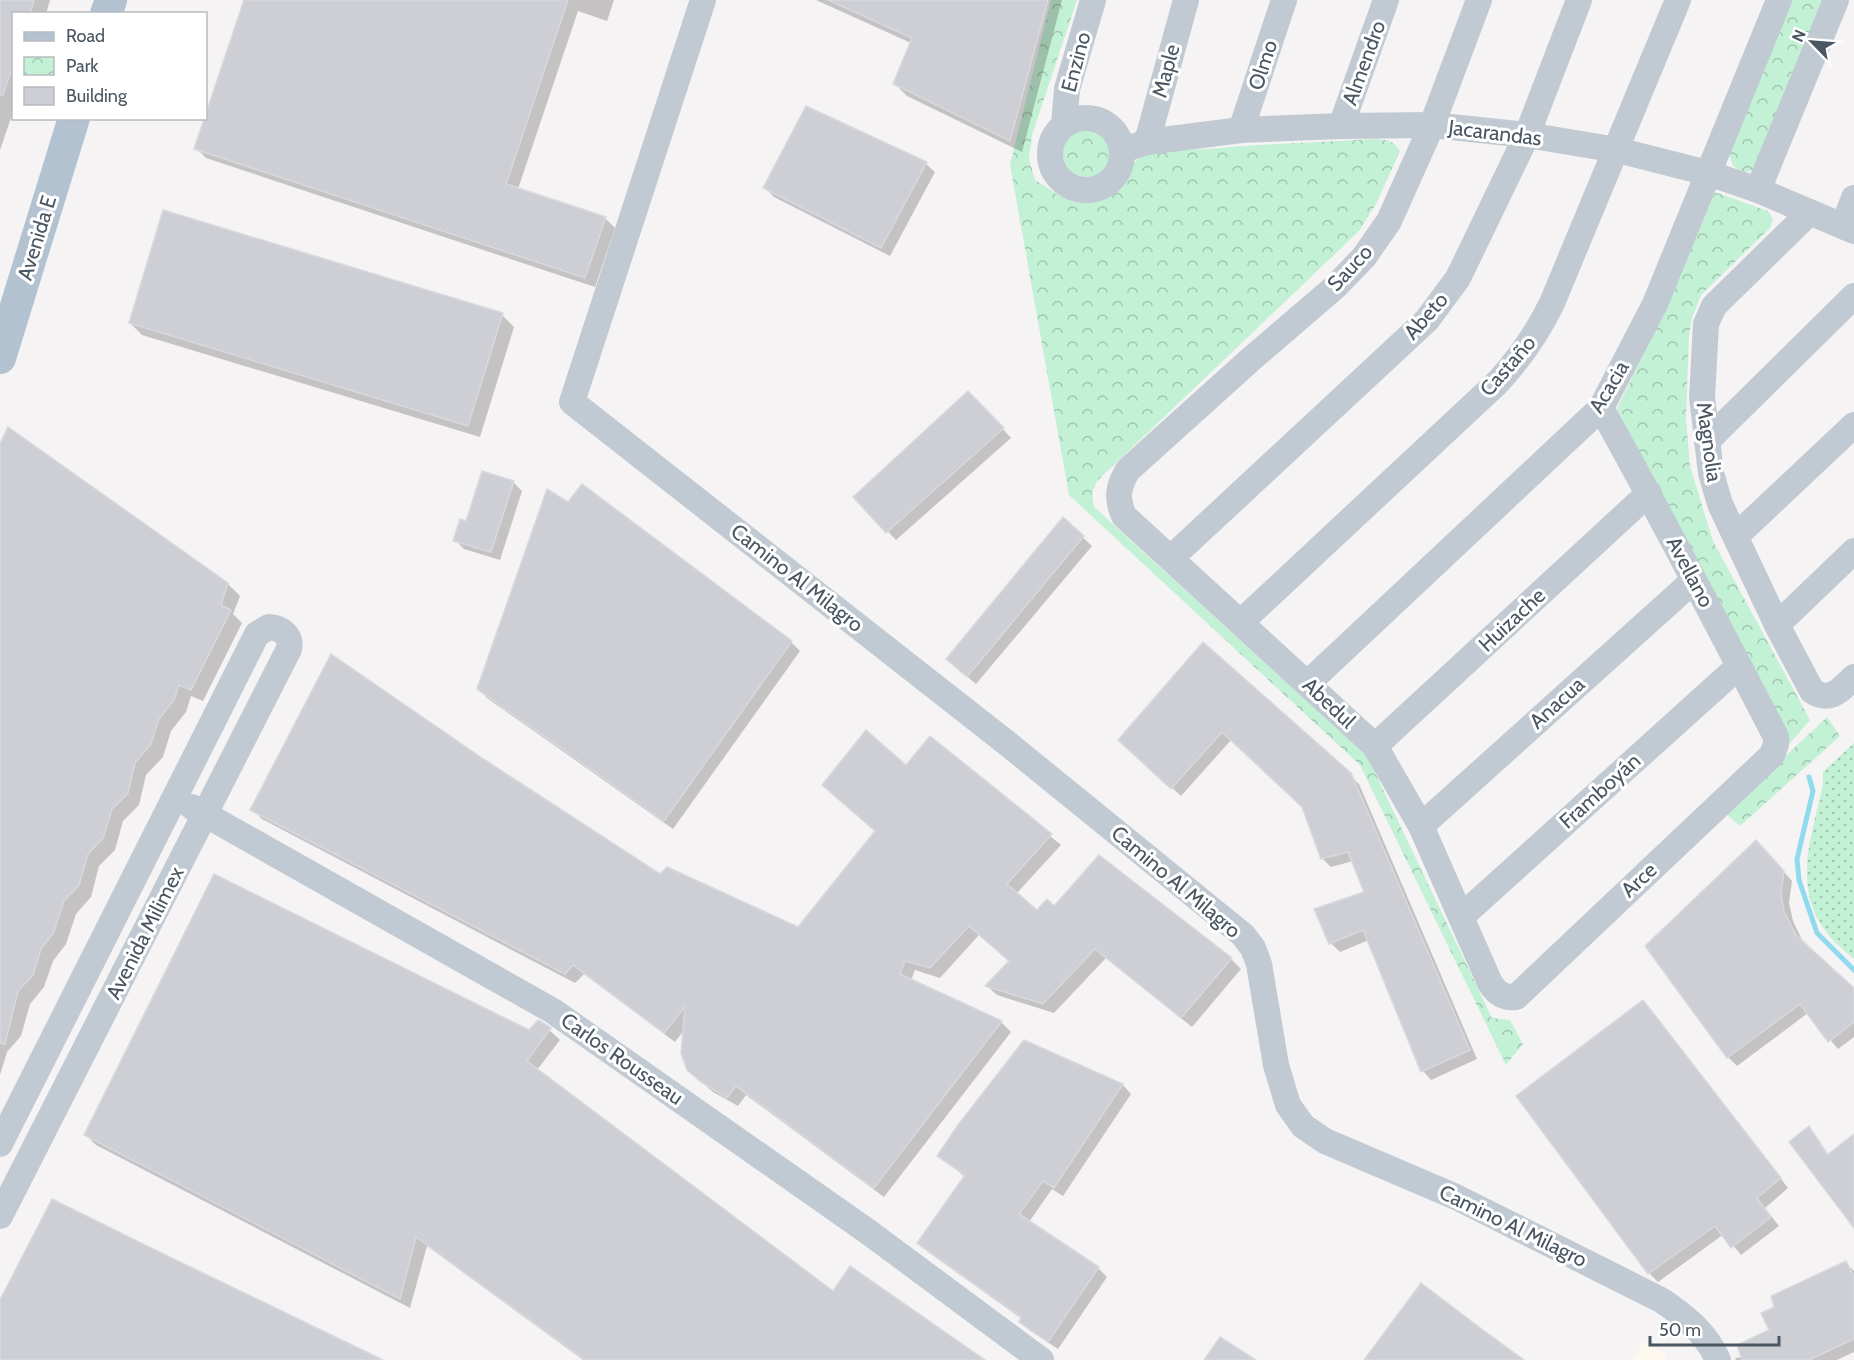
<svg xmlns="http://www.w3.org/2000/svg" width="1854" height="1360" font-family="Cabin,sans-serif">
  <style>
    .commercial { fill: #fdf9ef }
    .grass { fill: url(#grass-dots) }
    .park { fill: url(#park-crowns) }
    .shadow { fill: #0003 }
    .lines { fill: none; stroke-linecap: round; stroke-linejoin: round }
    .stream { stroke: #90daee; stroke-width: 5 }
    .building { fill: #cdcfd5; stroke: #d7d9de; stroke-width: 1.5 }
    .minor { stroke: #c1cad2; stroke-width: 26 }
    .major { stroke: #b3c2d1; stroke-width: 32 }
    .labels { text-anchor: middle; stroke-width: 6; stroke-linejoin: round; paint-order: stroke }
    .street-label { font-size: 21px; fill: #4a5661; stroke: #fff }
  </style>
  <defs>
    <pattern id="grass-dots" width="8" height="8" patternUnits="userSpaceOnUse" patternTransform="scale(1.5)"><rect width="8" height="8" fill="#c3f1d5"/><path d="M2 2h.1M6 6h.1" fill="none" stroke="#a0c6b0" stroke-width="1.8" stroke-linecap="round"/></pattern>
    <pattern id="park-crowns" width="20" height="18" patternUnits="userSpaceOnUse" patternTransform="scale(1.5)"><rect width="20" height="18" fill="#c3f1d5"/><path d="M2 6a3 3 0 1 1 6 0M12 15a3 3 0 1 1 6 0" fill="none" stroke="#a0c6b0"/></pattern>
  </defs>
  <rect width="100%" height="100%" fill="#f5f3f3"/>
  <polygon class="commercial" points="1644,1341 1667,1356 1665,1360 1632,1360"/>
  <path class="grass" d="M1854,743v216c-9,-8 -20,-16 -27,-26 -36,-47 -15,-97 -4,-148v-13z"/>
  <g class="park">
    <path d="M1051,0h26l-45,135 -3,24 6,21c14,8 29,22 45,23 42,0 43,-42 68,-49 16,-5 41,-4 59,-5 56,-5 113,-7 170,-10 11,1 17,2 23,12l-24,53 -17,27 -262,250 -5,12 2,14 273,249 125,262 18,2 13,24 -17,21 -146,-300 -291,-270 -59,-330z"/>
    <polygon points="1791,0 1825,0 1754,169 1745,173 1733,166 1729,154"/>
    <circle cx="1088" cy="154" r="26"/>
    <polygon points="1715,192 1768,211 1773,219 1770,228 1701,295 1692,318 1689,335 1686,419 1690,466 1713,541 1810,720 1785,749 1617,409 1669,301"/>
    <polygon points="1827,717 1840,736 1740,826 1725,813"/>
  </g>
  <g class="shadow">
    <polygon points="0,0 50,0 46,14 14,14 14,109 0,150"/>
    <polygon points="245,0 614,0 607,21 578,11 518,189 605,218 615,228 595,287 206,158 196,148"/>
    <polygon points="816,0 1062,0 1022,152 907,96 895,84 911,43"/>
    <polygon points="807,108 926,164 935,172 890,256 774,197 765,188"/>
    <polygon points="502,315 514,327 480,437 142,335 130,323"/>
    <polygon points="977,401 1011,438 896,540 855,497"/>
    <polygon points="0,447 228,584 240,596 233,614 242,623 203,701 191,696 186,712 171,731 163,757 146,775 139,805 123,821 115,850 99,866 91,897 76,914 66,944 53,961 44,987 30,1004 21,1036 7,1052 0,1075"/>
    <polygon points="513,482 522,491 500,560 464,549 455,540 467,523"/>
    <polygon points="569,504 791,642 800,651 673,829 487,698 478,689"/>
    <polygon points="1063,519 1092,546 976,684 957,668"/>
    <polygon points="1203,644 1359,784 1477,1059 1431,1080 1423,1071 1369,940 1340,952 1331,943 1366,893 1353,861 1331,867 1322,858 1304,807 1232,739 1181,796 1129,748"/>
    <polygon points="930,738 1061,845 1016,894 1037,912 1054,908 1231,959 1241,969 1192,1027 1106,958 1054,1013 997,995 987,986 1010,961 979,935 940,978 915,970 911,981 1001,1022 1011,1032 884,1197 746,1095 738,1106 713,1092 699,1080 688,1070 685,1029 675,1042 584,974 575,983 262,819 252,809 485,761 660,876 798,929 876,832 906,767"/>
    <polygon points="1765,851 1792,881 1789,903 1793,921 1804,944 1854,990 1854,1037 1838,1049 1808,1013 1737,1066 1728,1057"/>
    <polygon points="1643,1002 1652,1011 1788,1188 1765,1208 1779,1226 1741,1255 1724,1234 1658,1282 1649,1273"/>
    <polygon points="544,1025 560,1040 537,1070 833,1293 983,1360 583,1360 427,1246 410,1308 96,1145 86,1135 530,1032"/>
    <polygon points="1024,1041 1123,1085 1131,1094 1063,1196 1052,1189 1029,1222 1098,1268 1107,1277 1058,1349 1029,1330 1021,1322 1022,1319 928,1252 919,1243 965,1177 939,1156"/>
    <polygon points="1808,1128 1817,1137 1829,1156 1854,1136 1854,1226"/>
    <polygon points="1845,1263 1854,1271 1854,1352 1837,1360 1736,1360 1735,1358 1742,1357 1771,1331 1775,1308"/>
  </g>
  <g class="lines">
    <polyline class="stream" points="1809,777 1813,791 1797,859 1799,880 1817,933 1854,970"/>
  </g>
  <g class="building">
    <polygon points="0,0 34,0 30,14 14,14 14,62 3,95 0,95"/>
    <polygon points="244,0 568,0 506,184 606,217 585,278 194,149"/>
    <polygon points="828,0 1048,0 1010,141 893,84 912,38"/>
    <polygon points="806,106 927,162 881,248 763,188"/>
    <polygon points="163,210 503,313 468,426 129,323"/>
    <polygon points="968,391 1004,428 886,533 853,497"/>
    <polygon points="8,427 228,583 221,605 231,610 191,690 179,685 174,700 159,719 151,744 135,763 128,793 112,809 103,838 88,854 79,885 64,901 54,932 41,949 33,975 18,991 5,1044 0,1043 0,444"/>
    <polygon points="482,471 514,481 491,552 453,541 460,519 466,521"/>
    <polygon points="582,484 792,641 664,821 477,689 547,489 568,502"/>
    <polygon points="1063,517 1084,536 967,677 946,659"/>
    <polygon points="1203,642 1351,773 1470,1050 1421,1072 1363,930 1329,944 1314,909 1364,892 1348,852 1321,859 1302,807 1222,732 1171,789 1118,740"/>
    <polygon points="331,654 485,760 660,874 667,867 798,927 875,831 822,785 866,730 906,765 930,736 1052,834 1007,884 1037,910 1047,899 1054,906 1099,855 1232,958 1181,1018 1095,949 1043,1004 985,986 1009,961 969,926 930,968 905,961 900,974 1002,1021 874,1188 736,1086 727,1098 701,1082 687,1070 681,1053 685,1007 664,1033 573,965 565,974 250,810"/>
    <polygon points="1756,840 1784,871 1781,894 1784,911 1796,935 1854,988 1854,1022 1828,1042 1800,1004 1727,1058 1645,946"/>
    <polygon points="214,874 529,1030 538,1020 545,1024 551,1028 527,1061 833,1291 850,1266 985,1360 585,1360 416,1237 400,1299 84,1135"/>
    <polygon points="1643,1000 1781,1178 1757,1198 1771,1217 1731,1248 1715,1226 1648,1274 1516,1096"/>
    <polygon points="1024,1040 1123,1084 1054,1188 1043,1181 1019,1214 1099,1267 1048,1342 1019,1322 1021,1317 917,1243 965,1175 937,1156 958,1125"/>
    <polygon points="1809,1126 1827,1155 1854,1134 1854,1228 1789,1142"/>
    <polygon points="52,1199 147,1246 383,1360 0,1360 0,1300"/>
    <polygon points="1846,1261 1854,1277 1854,1339 1809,1360 1742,1360 1737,1345 1769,1330 1761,1313 1774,1307 1771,1296"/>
    <polygon points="1421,1283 1483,1330 1524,1360 1364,1360"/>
    <polygon points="1220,1337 1256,1360 1204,1360"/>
  </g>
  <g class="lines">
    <g class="minor">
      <path d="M703,0l-131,402 436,342 235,191 10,13 6,16 17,101 12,40 15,21 22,15 131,56 205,103c24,16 45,33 57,60"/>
      <path d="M1479,0l-47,125 -43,96 -25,36 -29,30 -85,73 -122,110c-10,16 -12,28 -4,46l251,230 46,80 69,157c7,11 14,15 26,14l256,-242 4,-11v-7c-57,-110 -114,-220 -175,-329"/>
      <circle cx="1086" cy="154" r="36"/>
      <polyline points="1064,125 1067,89 1093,0"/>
      <polyline points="1341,126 1386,0"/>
      <polyline points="1241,130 1284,0"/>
      <polyline points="1147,142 1186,0"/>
      <polyline points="1123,150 1147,142 1241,130 1341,126 1432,125 1527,135 1617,150 1708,173 1758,190 1854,231"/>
      <polyline points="1758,190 1836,0"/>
      <path d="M1809,213l-95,93 -8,18 -4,73 9,76 9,31 57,121 35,66c19,12 28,-1 42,-14"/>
      <polyline points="1843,226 1854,198"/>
      <polyline points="1707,441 1854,296"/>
      <polyline points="1736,536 1854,425"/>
      <polyline points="1171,558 1427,320 1458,278 1527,135 1579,0"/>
      <path d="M1241,622l256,-239c24,-26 40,-49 55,-80l126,-303"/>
      <polyline points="1777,625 1854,551"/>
      <polyline points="1308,683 1601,408 1655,304 1779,0"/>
      <polyline points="1375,746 1649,493"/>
      <polyline points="192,807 553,1011 867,1231 1041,1360"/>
      <polyline points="1421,826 1693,581"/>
      <polyline points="1462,916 1739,666"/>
      <path d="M0,1144l257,-510 12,-7c12,1 23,8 20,22l-289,567"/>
    </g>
    <g class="major">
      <polyline points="106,14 111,0"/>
      <polyline points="0,358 74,118"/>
    </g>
  </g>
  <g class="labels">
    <g class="street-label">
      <text transform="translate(1076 62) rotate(-75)" y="7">Enzino</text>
      <text transform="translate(1364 63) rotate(-70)" y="7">Almendro</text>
      <text transform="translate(1263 65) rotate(-72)" y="7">Olmo</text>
      <text transform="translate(1166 71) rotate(-75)" y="7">Maple</text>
      <text transform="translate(1495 133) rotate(7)" y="7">Jacarandas</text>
      <text transform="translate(37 238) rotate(-73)" y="7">Avenida E</text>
      <text transform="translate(1350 268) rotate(-47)" y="7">Sauco</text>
      <text transform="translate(1426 316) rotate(-49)" y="7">Abeto</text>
      <text transform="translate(1508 366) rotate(-49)" y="7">Castaño</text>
      <text transform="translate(1609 387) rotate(-59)" y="7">Acacia</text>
      <text transform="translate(1709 442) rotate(82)" y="7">Magnolia</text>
      <text transform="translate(1690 572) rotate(62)" y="7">Avellano</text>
      <text transform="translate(797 578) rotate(38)" y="7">Camino Al Milagro</text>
      <text transform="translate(1512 620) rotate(-43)" y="7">Huizache</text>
      <text transform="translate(1329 703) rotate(43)" y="7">Abedul</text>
      <text transform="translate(1557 703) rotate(-42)" y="7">Anacua</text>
      <text transform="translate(1600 791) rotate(-42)" y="7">Framboyán</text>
      <text transform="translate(1639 880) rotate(-43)" y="7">Arce</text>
      <text transform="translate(1176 882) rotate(40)" y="7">Camino Al Milagro</text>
      <text transform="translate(145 933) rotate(-63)" y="7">Avenida Milimex</text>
      <text transform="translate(622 1059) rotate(35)" y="7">Carlos Rousseau</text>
      <text transform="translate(1513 1226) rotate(26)" y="7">Camino Al Milagro</text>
    </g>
  </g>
  <rect x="12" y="12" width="195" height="108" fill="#ffffff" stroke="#b7bbc0" stroke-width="1.5"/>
  <rect x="24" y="32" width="30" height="9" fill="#b3c2d1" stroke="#b7bbc0" stroke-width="1.5"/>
  <text x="66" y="42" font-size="18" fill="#4a5661">Road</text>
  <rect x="24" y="57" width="30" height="18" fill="url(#park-crowns)" stroke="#b7bbc0" stroke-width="1.5"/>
  <text x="66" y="72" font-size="18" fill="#4a5661">Park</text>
  <rect x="24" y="87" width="30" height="18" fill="#cdcfd5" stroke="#b7bbc0" stroke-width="1.5"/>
  <text x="66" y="102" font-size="18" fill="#4a5661">Building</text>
  <g transform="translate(1812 42) rotate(295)" stroke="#ffffff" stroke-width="4.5" paint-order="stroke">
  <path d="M0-4.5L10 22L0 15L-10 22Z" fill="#4a5661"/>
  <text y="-9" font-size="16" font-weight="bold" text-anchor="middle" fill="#4a5661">N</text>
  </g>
  <path d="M1650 1336v9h129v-9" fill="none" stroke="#4a5661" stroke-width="3"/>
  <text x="1659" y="1336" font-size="18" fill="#4a5661" stroke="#ffffff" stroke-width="4.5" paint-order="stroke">50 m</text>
</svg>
